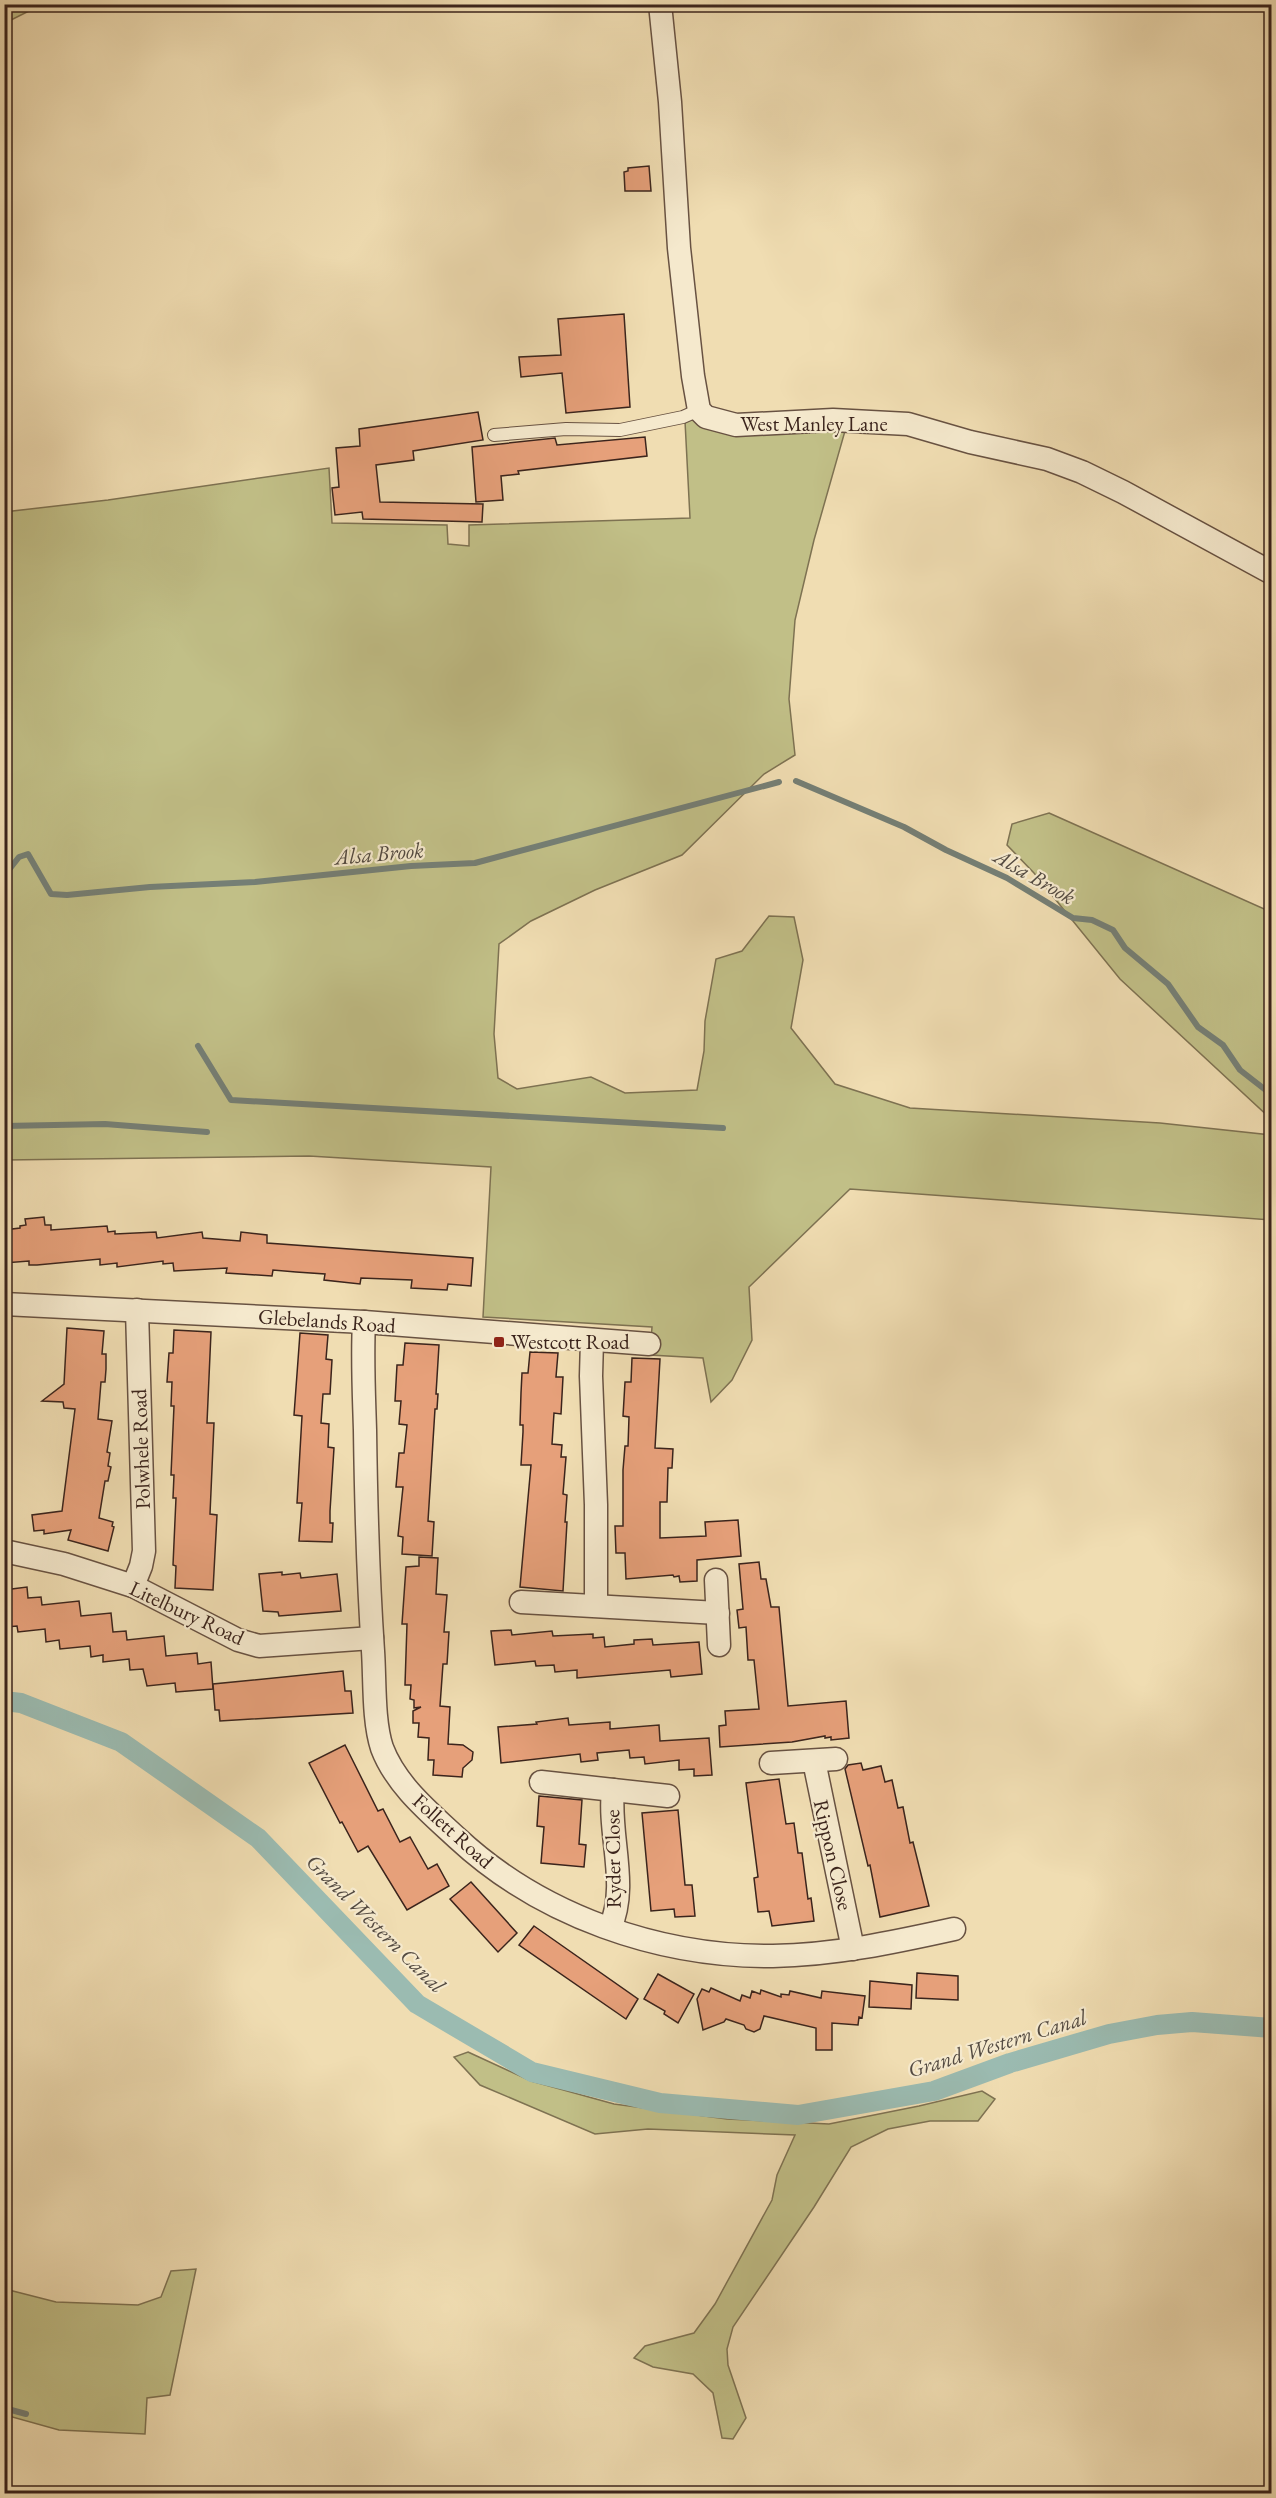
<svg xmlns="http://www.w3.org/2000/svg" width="1276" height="2498" font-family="'EB Garamond',serif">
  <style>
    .green { fill: #c1bf87; stroke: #7e7252; stroke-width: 1.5 }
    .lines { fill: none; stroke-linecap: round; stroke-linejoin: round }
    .stream { stroke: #757f75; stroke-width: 6 }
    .canal { stroke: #9bbbb1; stroke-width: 20 }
    .building { fill: #e6a07a; stroke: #3b241c; stroke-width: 1.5 }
    .lane-casing { stroke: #685242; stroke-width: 14 }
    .street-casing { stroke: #685242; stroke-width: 25 }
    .lane { stroke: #f5e9cd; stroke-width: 12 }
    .street { stroke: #f5e9cd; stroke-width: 22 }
    .poi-dot { fill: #8f2418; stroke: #f5e9cd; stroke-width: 2 }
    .labels { text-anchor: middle; stroke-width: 4.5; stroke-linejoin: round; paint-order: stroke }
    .street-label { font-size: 21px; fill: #3b241c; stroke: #f5e9cd }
    .poi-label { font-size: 21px; fill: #3b241c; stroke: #f5e9cd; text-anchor: start }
    .water-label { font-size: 22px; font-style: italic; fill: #534a41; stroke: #f5e9cd }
  </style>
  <rect width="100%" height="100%" fill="#f0ddb2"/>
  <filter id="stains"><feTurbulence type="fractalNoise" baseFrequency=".00333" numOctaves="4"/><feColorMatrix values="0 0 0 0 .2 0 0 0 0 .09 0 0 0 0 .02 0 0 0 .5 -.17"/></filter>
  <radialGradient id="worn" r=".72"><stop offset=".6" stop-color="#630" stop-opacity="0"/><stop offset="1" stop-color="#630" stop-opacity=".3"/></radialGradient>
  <g class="green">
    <polygon points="5,4 41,4 41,5 5,23"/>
    <polygon points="698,418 845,431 814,540 795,620 789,699 795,755 764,774 682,855 595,890 531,921 499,944 494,1034 498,1078 517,1089 591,1077 625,1093 697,1090 704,1051 705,1021 716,959 742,951 769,916 794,917 803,960 791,1028 835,1084 910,1108 1160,1123 1271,1135 1271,1220 850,1189 749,1287 752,1340 732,1380 711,1402 703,1358 650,1355 652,1327 483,1317 491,1167 309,1156 5,1160 4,512 108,500 329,468 332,523 447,525 448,544 469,546 469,525 690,518 685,421"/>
    <polygon points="1049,813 1271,912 1271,1119 1120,979 1034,873 1007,845 1012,824"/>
    <polygon points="468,2052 531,2081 614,2104 727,2119 829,2124 919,2106 982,2091 995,2099 978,2121 930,2121 888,2129 851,2147 814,2207 733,2327 727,2349 728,2365 746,2418 733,2439 722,2438 713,2393 693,2374 653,2367 634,2358 645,2346 694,2333 715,2304 772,2200 777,2175 795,2135 648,2129 595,2134 480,2085 454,2057"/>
    <polygon points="196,2269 170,2395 147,2398 145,2434 59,2430 5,2415 5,2289 56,2302 138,2305 161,2297 171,2271"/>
  </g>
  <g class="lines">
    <g class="stream">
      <polyline points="796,781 904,827 946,850 1007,878 1073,918 1092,920 1113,930 1125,948 1168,984 1198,1027 1223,1045 1240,1070 1272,1095"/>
      <polyline points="4,876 19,857 28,854 51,894 67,895 150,887 255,882 411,866 475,863 779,782"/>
      <polyline points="198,1046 231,1100 723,1128"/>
      <polyline points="4,1126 105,1124 207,1132"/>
      <polyline points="4,2408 26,2414"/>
    </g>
    <polyline class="canal" points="4,1701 21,1703 121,1742 258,1838 417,2004 532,2072 660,2103 798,2115 934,2091 1010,2063 1109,2034 1157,2025 1192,2022 1272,2028"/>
  </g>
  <g class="building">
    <polygon points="649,166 651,191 625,191 624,172 628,171 628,168"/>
    <polygon points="624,314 630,407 566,413 562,373 521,377 519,357 561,355 558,319"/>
    <polygon points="478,412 483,440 413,451 414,460 376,465 380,502 483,504 482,522 363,519 362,512 335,515 332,488 339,487 336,448 360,446 359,429"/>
    <polygon points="645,437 647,456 518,471 519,474 501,476 503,500 476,502 472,447 555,438 557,445"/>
    <polygon points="44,1217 45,1225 51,1225 51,1230 107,1226 108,1232 115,1231 115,1234 156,1232 157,1238 202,1232 203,1238 240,1241 241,1232 267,1235 267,1243 473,1258 471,1286 448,1284 447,1290 411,1288 412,1280 361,1278 360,1284 324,1280 325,1274 296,1272 273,1270 272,1276 226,1273 227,1268 174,1271 173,1263 163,1264 163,1261 117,1267 117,1263 100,1265 100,1259 37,1265 29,1265 29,1261 4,1263 4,1230 20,1228 20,1226 26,1225 25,1219"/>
    <polygon points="67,1328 104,1331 102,1354 106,1354 106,1369 105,1382 101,1382 98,1419 112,1421 107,1452 110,1453 108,1466 111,1467 108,1481 105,1481 99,1518 113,1522 112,1526 114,1527 108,1551 68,1540 71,1530 44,1534 44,1530 34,1531 32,1515 62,1511 75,1409 64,1408 63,1402 42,1401 64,1384"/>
    <polygon points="174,1330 211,1332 207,1423 214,1423 210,1514 217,1515 213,1590 175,1588 176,1566 173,1565 176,1498 173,1498 174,1475 171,1475 174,1406 171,1406 172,1382 167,1382 169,1353 173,1353"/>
    <polygon points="300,1333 328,1335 326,1359 332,1360 330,1394 323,1394 321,1423 329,1424 328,1447 334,1448 330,1511 330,1523 333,1523 332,1542 299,1541 302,1503 297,1503 302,1416 294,1415"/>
    <polygon points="405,1343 439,1345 436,1394 438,1394 437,1409 435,1409 428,1521 434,1522 432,1556 402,1554 403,1537 398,1536 403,1487 396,1487 399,1453 404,1453 407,1425 399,1424 401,1401 395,1401 397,1365 403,1365"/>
    <polygon points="530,1352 558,1353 556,1377 563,1377 561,1414 554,1413 552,1444 562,1445 561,1457 566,1457 563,1494 567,1495 565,1522 567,1522 563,1591 520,1587 531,1465 521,1465 523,1432 523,1425 520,1425 521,1393 522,1373 528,1373"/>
    <polygon points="632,1358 660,1359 655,1448 673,1449 672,1468 668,1468 667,1502 660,1502 660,1538 706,1536 705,1522 738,1520 741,1556 697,1560 697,1581 680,1582 679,1576 674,1577 673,1575 626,1579 625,1553 616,1553 615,1526 623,1526 623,1470 625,1446 628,1446 629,1417 623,1416 625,1382 631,1382"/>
    <polygon points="419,1557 438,1558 436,1594 447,1595 444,1632 449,1632 447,1664 443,1664 440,1706 450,1707 448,1744 463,1745 473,1752 472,1760 463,1768 462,1777 433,1775 434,1760 428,1760 429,1738 418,1737 419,1723 413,1723 413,1711 421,1707 414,1708 414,1700 410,1699 411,1685 405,1685 407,1624 402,1624 406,1567 419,1566"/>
    <polygon points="759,1562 761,1579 766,1579 771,1607 779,1607 788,1706 846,1701 849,1738 831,1740 831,1737 825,1738 825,1736 792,1742 720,1747 719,1726 726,1725 725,1711 759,1709 754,1660 748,1660 746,1627 739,1628 737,1610 743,1609 739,1564"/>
    <polygon points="282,1572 282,1575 300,1573 301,1578 337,1574 341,1611 279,1616 278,1612 263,1611 259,1574"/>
    <polygon points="27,1587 28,1598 41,1597 42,1605 79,1601 81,1616 111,1613 113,1632 126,1631 127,1640 164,1636 166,1656 197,1653 198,1664 211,1662 213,1689 176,1692 175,1683 147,1686 143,1669 130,1670 129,1659 103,1662 103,1655 91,1657 90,1646 60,1649 59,1640 46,1642 45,1629 18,1632 17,1626 6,1627 4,1590"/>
    <polygon points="511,1630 512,1635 552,1631 553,1636 593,1634 593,1638 604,1637 605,1647 634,1644 634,1640 652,1639 653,1645 699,1642 702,1674 671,1677 670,1670 577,1678 577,1670 555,1672 554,1665 536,1666 535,1661 495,1665 491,1631"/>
    <polygon points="343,1671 345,1691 351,1691 353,1713 220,1721 219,1710 215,1710 213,1684"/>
    <polygon points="568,1718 569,1725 610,1722 610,1729 659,1725 660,1741 709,1738 712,1775 694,1776 694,1769 679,1770 679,1760 645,1764 644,1757 630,1758 629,1750 597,1753 598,1760 581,1762 580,1754 501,1763 498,1727 537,1724 536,1722"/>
    <polygon points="345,1745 378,1811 383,1809 400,1842 410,1837 428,1869 437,1864 449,1886 407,1910 368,1846 358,1852 342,1822 340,1823 309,1763"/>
    <polygon points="861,1763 863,1770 881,1766 885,1782 892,1780 898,1808 903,1807 910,1843 913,1842 929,1906 880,1917 870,1865 868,1866 845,1769 848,1765"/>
    <polygon points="779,1779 786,1824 794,1823 798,1853 802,1853 808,1899 811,1898 814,1921 772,1926 769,1911 758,1912 754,1878 758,1877 746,1783"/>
    <polygon points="539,1796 582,1800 579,1844 586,1845 584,1867 541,1863 544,1827 537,1826"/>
    <polygon points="678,1810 685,1885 692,1885 695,1916 675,1917 674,1909 651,1911 642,1813"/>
    <polygon points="471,1882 517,1933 498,1952 450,1899"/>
    <polygon points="534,1926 638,1999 626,2019 519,1945"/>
    <polygon points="917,1973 958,1976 958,2000 916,1998"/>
    <polygon points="658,1974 694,1994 678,2023 664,2014 665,2011 644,1999"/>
    <polygon points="870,1981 912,1985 911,2009 869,2007"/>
    <polygon points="711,1988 740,2001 742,1995 750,1998 752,1991 760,1994 761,1990 781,1997 781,1994 789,1995 790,1991 821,1998 822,1991 865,1996 862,2018 859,2017 858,2025 832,2023 832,2050 816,2050 816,2028 764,2016 760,2029 754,2032 746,2029 744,2025 726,2019 724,2022 703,2030 697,1999 702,1989 709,1992"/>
  </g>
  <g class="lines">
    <g class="lane-casing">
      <polyline id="lane" points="494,435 566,429 620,430 683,417 699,410"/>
    </g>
    <g class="street-casing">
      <g id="street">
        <polyline points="660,4 670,102 679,248 693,376 699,410 706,417 736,425 833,420 908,424 970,442 1047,459 1082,472 1123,492 1272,573"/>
        <polyline points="4,1304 364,1322 649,1344"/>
        <path d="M364,1322c-2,36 0,73 1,108 1,74 3,148 8,221 2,29 0,70 9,97 14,37 47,64 75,90 84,78 202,119 316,118 62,-1 122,-14 181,-27"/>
        <polyline points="592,1340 591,1376 596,1505 596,1605"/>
        <polyline points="4,1551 64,1564 133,1586 238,1640 259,1646 372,1638"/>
        <polyline points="716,1580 719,1645"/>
        <polyline points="133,1586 141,1566 144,1551 137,1310"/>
        <polyline points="521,1602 718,1613"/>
        <polyline points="814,1761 853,1949"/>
        <polyline points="771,1763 836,1759"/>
        <polyline points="541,1782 668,1796"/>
        <path d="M610,1928c19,-43 -2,-93 3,-138"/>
      </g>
    </g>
    <use href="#lane" class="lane"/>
    <use href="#street" class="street"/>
  </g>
  <rect class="poi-dot" x="493" y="1336" width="12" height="12" rx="3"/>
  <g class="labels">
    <g class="street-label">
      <text x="814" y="431">West Manley Lane</text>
      <text transform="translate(327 1321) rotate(4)" y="7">Glebelands Road</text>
      <text transform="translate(141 1449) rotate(-92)" y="7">Polwhele Road</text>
      <text transform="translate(187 1613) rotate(25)" y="7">Litelbury Road</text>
      <text transform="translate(453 1831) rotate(42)" y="7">Follett Road</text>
      <text transform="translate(833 1855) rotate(77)" y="7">Rippon Close</text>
      <text transform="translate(613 1859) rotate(-91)" y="7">Ryder Close</text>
    </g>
    <g class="poi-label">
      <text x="511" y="1349">Westcott Road</text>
    </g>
    <g class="water-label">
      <text transform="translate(379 853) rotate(-5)" y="8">Alsa Brook</text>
      <text transform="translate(1035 876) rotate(30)" y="8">Alsa Brook</text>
      <text transform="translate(376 1923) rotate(45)" y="8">Grand Western Canal</text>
      <text transform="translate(997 2043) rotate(-17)" y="8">Grand Western Canal</text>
    </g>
  </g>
  <rect width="1276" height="2498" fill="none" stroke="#f0ddb2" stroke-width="24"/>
  <rect x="6" y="6" width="1264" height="2486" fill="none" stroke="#3b241c" stroke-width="3"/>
  <rect x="12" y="12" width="1252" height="2474" fill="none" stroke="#3b241c" stroke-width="1.5"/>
  <rect width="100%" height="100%" filter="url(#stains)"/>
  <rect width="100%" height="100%" fill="url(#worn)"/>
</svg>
